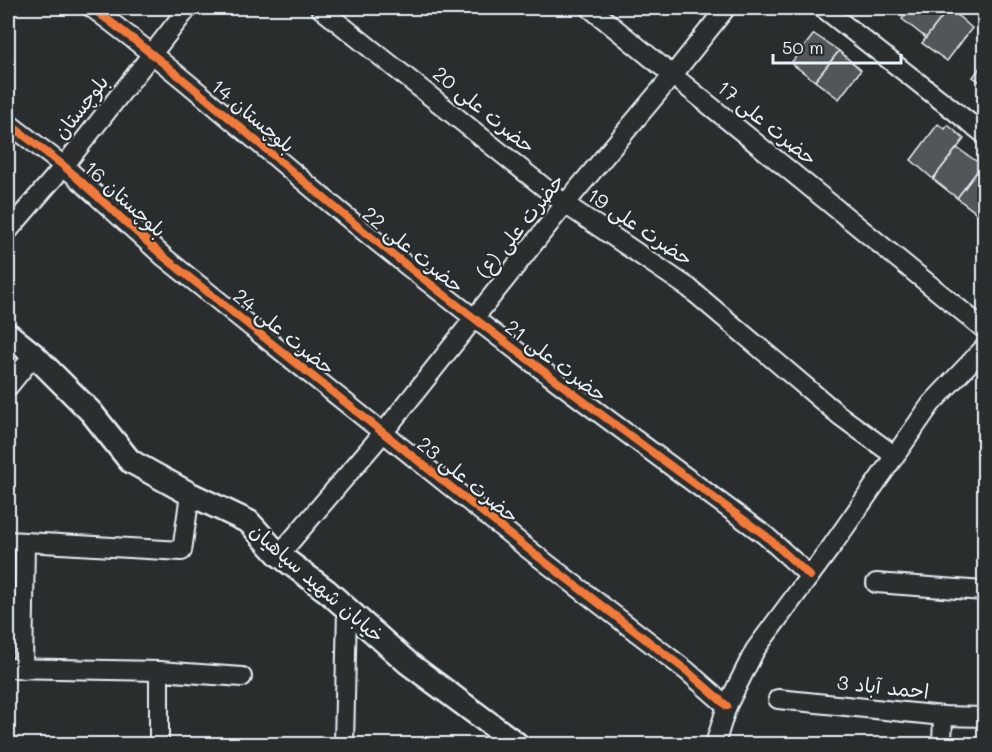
<svg xmlns="http://www.w3.org/2000/svg" width="992" height="752" font-family="Mali,'Playpen Sans Arabic',sans-serif">
  <style>
    .building { fill: #535759; stroke: #e8f1f8; stroke-width: 1.5 }
    .lines { fill: none; stroke-linecap: round; stroke-linejoin: round }
    .minor-casing { stroke: #e8f1f8; stroke-width: 22 }
    .tertiary-casing { stroke: #e8f1f8; stroke-width: 27 }
    .minor { stroke: #2a2d2e; stroke-width: 18 }
    .tertiary { stroke: #2a2d2e; stroke-width: 22 }
    .cycleway-casing { stroke: #2a2d2e; stroke-width: 11 }
    .cycleway { stroke: #f17a3a; stroke-width: 8 }
    .labels { text-anchor: middle; stroke-width: 4.5; stroke-linejoin: round; paint-order: stroke }
    .street-label { font-size: 20px; fill: #e8f1f8; stroke: #2a2d2e }
  </style>
  <rect width="100%" height="100%" fill="#2a2d2e"/>
  <filter id="ink" filterUnits="userSpaceOnUse"><feTurbulence type="fractalNoise" baseFrequency=".0167" numOctaves="2"/><feDisplacementMap in="SourceGraphic" scale="12" xChannelSelector="R" yChannelSelector="G"/><feConvolveMatrix kernelMatrix="1 2 1 2 8 2 1 2 1" color-interpolation-filters="sRGB"/></filter>
  <g filter="url(#ink)">
    <g class="building">
      <polygon points="911,8 949,8 926,38 902,19"/>
      <polygon points="949,8 972,28 947,61 922,43"/>
      <polygon points="814,34 839,51 815,81 791,63"/>
      <polygon points="839,51 861,70 839,99 815,81"/>
      <polygon points="984,62 984,85 973,77"/>
      <polygon points="938,124 945,129 948,125 964,139 933,179 911,160"/>
      <polygon points="957,148 982,165 957,198 933,179"/>
      <polygon points="982,165 984,167 984,213 982,217 957,198"/>
    </g>
    <g class="lines">
      <g class="minor-casing">
        <g id="minor">
          <path d="M92,8c98,72 188,156 284,233 127,102 258,198 390,295l44,40"/>
          <polyline points="320,8 565,204 689,288 839,415 895,456"/>
          <polyline points="590,8 984,329"/>
          <polyline points="823,8 984,134"/>
          <polyline points="8,123 64,166 164,257 532,552 687,671 727,706"/>
          <polyline points="8,231 64,166 188,8"/>
          <polyline points="8,387 34,355"/>
          <polyline points="8,541 182,551 190,494"/>
          <polyline points="279,555 383,433 565,204 672,76 726,8"/>
          <polyline points="876,583 984,591"/>
          <polyline points="8,668 159,671 242,677"/>
          <polyline points="23,669 25,542"/>
          <polyline points="778,699 943,716 984,717"/>
          <polyline points="159,744 159,671"/>
          <polyline points="344,744 347,609"/>
          <polyline points="715,744 727,706 755,650 832,546 931,404 984,348"/>
          <polyline points="942,744 943,716"/>
        </g>
      </g>
      <g class="tertiary-casing">
        <polyline id="tertiary" points="8,334 34,355 91,412 130,461 190,494 249,522 279,555 327,591 408,663 517,744"/>
      </g>
      <use href="#minor" class="minor"/>
      <use href="#tertiary" class="tertiary"/>
      <g class="cycleway-casing">
        <g id="cycleway">
          <path d="M92,8c98,72 188,156 284,233 127,102 258,198 390,295l44,40"/>
          <polyline points="8,123 64,166 164,257 532,552 687,671 727,706"/>
        </g>
      </g>
      <use href="#cycleway" class="cycleway"/>
    </g>
  </g>
  <g class="labels">
    <g class="street-label">
      <text transform="translate(81 107) rotate(-52)" y="7">بلوچستان</text>
      <text transform="translate(484 110) rotate(39)" y="7">حضرت علی 20</text>
      <text transform="translate(253 116) rotate(40)" y="7">بلوچستان 14</text>
      <text transform="translate(767 123) rotate(39)" y="7">حضرت علی 17</text>
      <text transform="translate(125 199) rotate(42)" y="7">بلوچستان 16</text>
      <text transform="translate(520 226) rotate(-51)" y="7">حضرت علی (ع)</text>
      <text transform="translate(640 227) rotate(34)" y="7">حضرت علی 19</text>
      <text transform="translate(413 250) rotate(39)" y="7">حضرت علی 22</text>
      <text transform="translate(284 332) rotate(39)" y="7">حضرت علی 24</text>
      <text transform="translate(556 361) rotate(37)" y="7">حضرت علی 21</text>
      <text transform="translate(468 480) rotate(39)" y="7">حضرت علی 23</text>
      <text transform="translate(317 583) rotate(41)" y="7">خیابان شهید سپاهیان</text>
      <text transform="translate(883 687) rotate(6)" y="7">احمد آباد 3</text>
    </g>
  </g>
  <rect width="992" height="752" fill="none" stroke="#2a2d2e" stroke-width="30"/>
  <rect x="15" y="15" width="962" height="722" fill="none" stroke="#e8f1f8" stroke-width="2" filter="url(#ink)"/>
  <path d="M773 54v9h128v-9" fill="none" stroke="#e8f1f8" stroke-width="3"/>
  <text x="782" y="54" font-size="18" fill="#e8f1f8" stroke="#2a2d2e" stroke-width="4.5" paint-order="stroke">50 m</text>
</svg>
